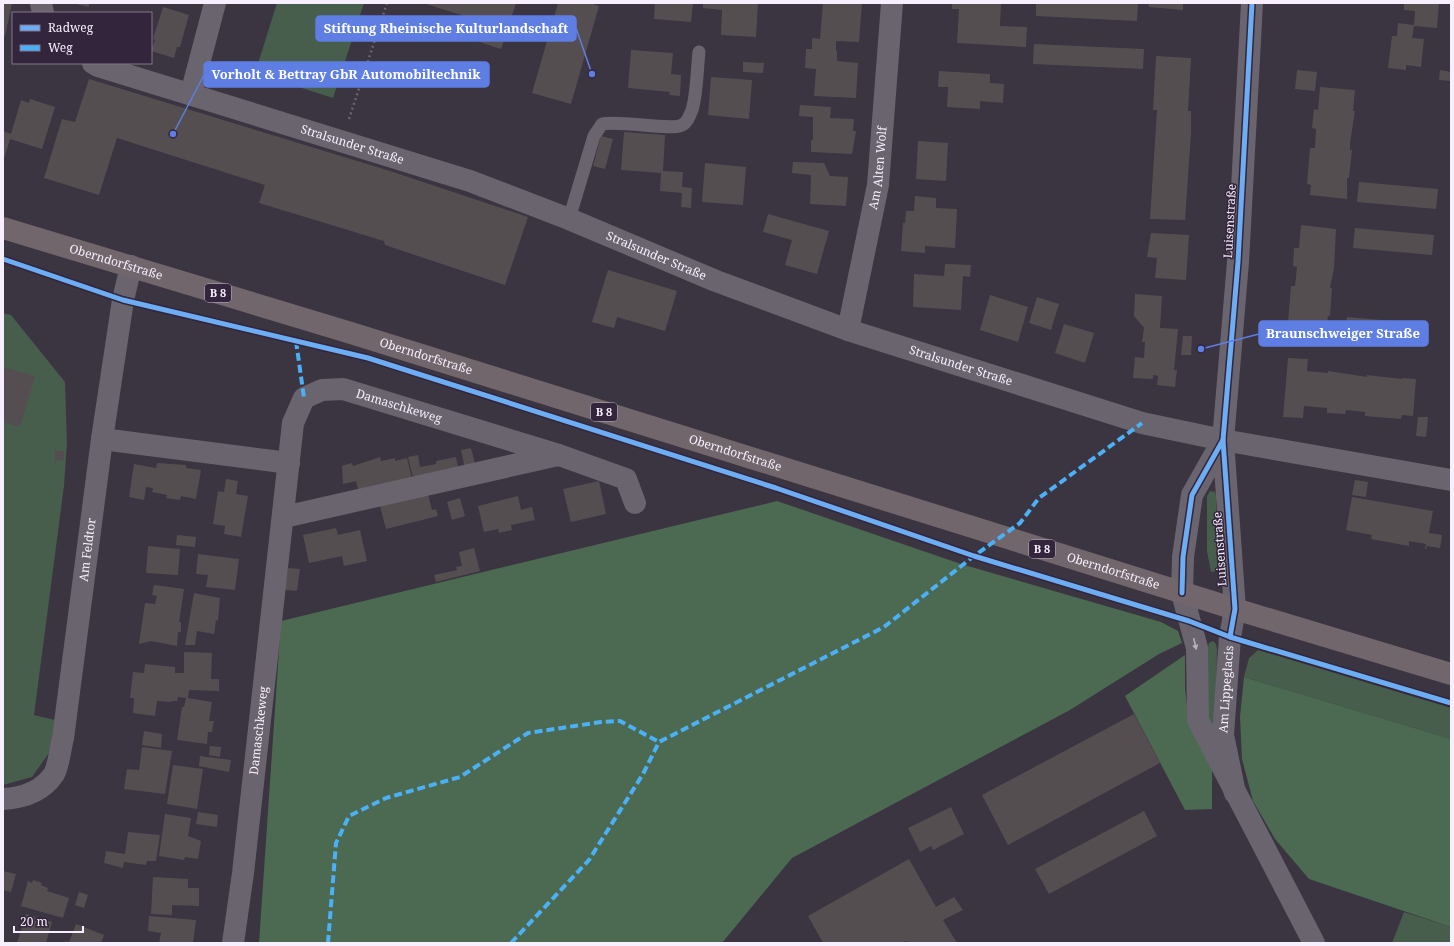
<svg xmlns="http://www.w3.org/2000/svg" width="1454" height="946" font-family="'Noto Serif',serif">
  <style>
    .green { fill: #465e4b }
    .forest { fill: #4b6a51 }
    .building { fill: #554e51 }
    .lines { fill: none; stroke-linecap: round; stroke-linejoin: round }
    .path { stroke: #6b656f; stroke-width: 2.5; stroke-dasharray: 2 3; stroke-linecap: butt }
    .lane { stroke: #6a646e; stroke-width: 13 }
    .street { stroke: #6a646e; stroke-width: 22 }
    .primary { stroke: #71666c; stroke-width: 22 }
    .quiet { stroke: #4cb0f7; stroke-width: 4; stroke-dasharray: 8 4; stroke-linecap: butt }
    .cycleway-casing { stroke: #32253c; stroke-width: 8 }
    .cycleway { stroke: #6dadf4; stroke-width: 5 }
    .oneway { fill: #b8b0bd }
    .labels { text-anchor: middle; stroke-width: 3; stroke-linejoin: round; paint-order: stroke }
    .shield { fill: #32253c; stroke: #bcb2c4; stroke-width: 1 }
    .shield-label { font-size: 11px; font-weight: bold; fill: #f7effe }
    .street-label { font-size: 12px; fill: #f7effe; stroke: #32253c }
    .leader { fill: none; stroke: #5e7ee3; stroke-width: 1.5 }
    .callout-dot { fill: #5e7ee3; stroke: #32253c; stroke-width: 1.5 }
    .callout { fill: #5e7ee3; stroke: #5e7ee3; stroke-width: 1.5 }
    .callout-label { font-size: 13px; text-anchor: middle; font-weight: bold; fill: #fff }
  </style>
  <rect width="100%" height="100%" fill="#3b3441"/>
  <g class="green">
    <polygon points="277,3 364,3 333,98 255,73"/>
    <polygon points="3,313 11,315 65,382 67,443 64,486 34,715 55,720 49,753 32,777 3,785"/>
    <polygon points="1210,491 1215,492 1216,497 1217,565 1216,571 1211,572 1207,551 1207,496"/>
    <polygon points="1213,641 1216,644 1217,649 1216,736 1208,719 1208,647 1209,643"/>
    <polygon points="1258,650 1451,708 1451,739 1244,677 1249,658"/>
    <polygon points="1404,912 1451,927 1451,943 1392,943"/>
  </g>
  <g class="forest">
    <polygon points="777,501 961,564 1161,622 1178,631 1182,643 1159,654 1070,710 792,858 722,943 259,943 281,621"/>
    <polygon points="1185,655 1185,688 1189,723 1212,769 1212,809 1185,810 1125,696"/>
    <polygon points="1244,677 1451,739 1451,927 1309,879 1275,839 1253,801 1242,759 1240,717"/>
  </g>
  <g class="building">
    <polygon points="3,3 12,3 5,36 3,36"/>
    <polygon points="72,3 89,3 89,7"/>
    <polygon points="423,3 516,3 501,49 468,38 474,19"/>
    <polygon points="558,3 590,3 599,6 571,104 532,93"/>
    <polygon points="655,3 693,3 691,22 654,19"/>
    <polygon points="703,3 758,3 756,37 721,35 722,10 703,8"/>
    <polygon points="823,3 862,3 859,42 836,41 836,51 837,51 837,61 858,63 856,98 814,96 816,69 805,68 806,49 812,49 812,38 820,39"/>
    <polygon points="952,3 1001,3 1000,26 1027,27 1026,47 957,43 959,9 952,9"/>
    <polygon points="1036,3 1138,3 1137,21 1036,16"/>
    <polygon points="1148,3 1183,3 1183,10 1149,7"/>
    <polygon points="1401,3 1439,3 1437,28 1414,26 1412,38 1424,39 1421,67 1406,65 1406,70 1388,68 1392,36 1397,36 1398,23 1414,25 1415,11 1404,10 1404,4"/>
    <polygon points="163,7 189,15 180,47 177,47 174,58 151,51 155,40 153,39"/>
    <polygon points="1034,44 1144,49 1143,69 1033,64"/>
    <polygon points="631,50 673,53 671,74 681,75 680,96 669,95 670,92 628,88"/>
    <polygon points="1156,56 1191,58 1188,111 1191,111 1191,133 1185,220 1150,219 1157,110 1153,110"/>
    <polygon points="743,62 764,63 763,73 743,72"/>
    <polygon points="1297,70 1317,72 1315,91 1295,89"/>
    <polygon points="1440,70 1451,72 1451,81 1439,80"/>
    <polygon points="939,71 990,74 990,83 1004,84 1003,103 980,101 980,109 947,107 948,87 938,87"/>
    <polygon points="711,77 752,80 749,119 708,115"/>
    <polygon points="89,79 390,171 528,217 505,285 385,245 384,241 259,203 265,185 117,138 99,195 44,178 62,119 75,122"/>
    <polygon points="1320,87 1355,90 1353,111 1355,111 1350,143 1350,150 1352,150 1349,178 1347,178 1347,199 1310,195 1311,185 1307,184 1310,148 1315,148 1316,129 1312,128 1314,109 1318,110"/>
    <polygon points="30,99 55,107 42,149 10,139 3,162 3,131 11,134 21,100 29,103"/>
    <polygon points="800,105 831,107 830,118 854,119 853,131 856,131 852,154 811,152 811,141 813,139 813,117 799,116"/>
    <polygon points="624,132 665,135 663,171 683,172 682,187 692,188 691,208 681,207 682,193 660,191 661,173 621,170"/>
    <polygon points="601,136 613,139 605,169 593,166"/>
    <polygon points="918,141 948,143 946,181 916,179"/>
    <polygon points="793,162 824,163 830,176 848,177 846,206 810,204 811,175 792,173"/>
    <polygon points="705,163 746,167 743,205 702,202"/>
    <polygon points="1359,182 1438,189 1436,209 1357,202"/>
    <polygon points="915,196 936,198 936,208 957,209 955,248 925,246 925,253 901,251 903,223 905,223 906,211 914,211"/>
    <polygon points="768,214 829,231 817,274 785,265 792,240 763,232"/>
    <polygon points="1301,225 1336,229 1334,268 1330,288 1332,288 1330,316 1328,316 1327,323 1329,323 1328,337 1291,334 1292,323 1288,322 1291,286 1295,286 1297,267 1293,266 1294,248 1299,248"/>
    <polygon points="1355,228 1434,235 1432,255 1353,248"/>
    <polygon points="1151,233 1189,235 1186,280 1155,278 1157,258 1147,257"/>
    <polygon points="945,264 971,265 970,277 963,276 961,310 913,307 914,274 944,276"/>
    <polygon points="608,270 677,291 665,331 617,317 614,328 592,322"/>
    <polygon points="1135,294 1162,296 1160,328 1178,329 1174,370 1177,370 1175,387 1157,385 1158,376 1153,375 1153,379 1133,378 1135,357 1144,358 1145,342 1142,342 1144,328 1134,316"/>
    <polygon points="990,295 1028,307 1018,342 980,330"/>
    <polygon points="1037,297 1059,304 1051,330 1029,323"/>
    <polygon points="1347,317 1426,324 1424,343 1345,336"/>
    <polygon points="1064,324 1094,333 1085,363 1055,353"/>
    <polygon points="1183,336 1192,336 1191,355 1181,355"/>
    <polygon points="1288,358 1308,359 1307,371 1328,373 1328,371 1367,377 1367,375 1402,379 1402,378 1416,379 1413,416 1402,415 1401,419 1365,416 1365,412 1346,410 1345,414 1327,413 1327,408 1304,406 1303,418 1283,417"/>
    <polygon points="3,367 35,376 20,427 3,422"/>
    <polygon points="1418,417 1428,417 1426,437 1416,436"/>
    <polygon points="471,448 476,467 465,469 461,450"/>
    <polygon points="55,451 64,451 64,460 55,461"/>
    <polygon points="418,455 420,467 436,464 436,461 456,457 459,473 414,482 408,457"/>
    <polygon points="380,457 381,461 395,458 395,461 407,458 412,479 359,492 356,481 343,484 342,466 352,463 353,466"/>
    <polygon points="157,463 186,465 186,468 201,470 196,499 181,496 180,500 166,498 167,495 152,492 153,488 146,487 144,500 129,497 134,464 156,468"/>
    <polygon points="226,479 238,481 236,494 248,496 241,537 224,534 225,526 213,524 218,491 224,492"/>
    <polygon points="1355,480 1368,482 1366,497 1352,495"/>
    <polygon points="599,481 606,514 571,522 563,489"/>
    <polygon points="428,494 432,510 436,509 438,516 386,529 380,506"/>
    <polygon points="518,496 521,510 532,507 535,520 511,525 512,530 499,533 498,529 484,532 478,506"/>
    <polygon points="1352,497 1433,511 1429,533 1442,535 1440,548 1427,546 1426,549 1425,549 1426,544 1409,541 1409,546 1371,539 1372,535 1346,530"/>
    <polygon points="460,498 465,516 452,520 447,502"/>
    <polygon points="336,528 338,535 360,530 367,561 344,566 342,556 309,563 303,535"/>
    <polygon points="177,535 196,537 195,547 176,545"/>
    <polygon points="148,546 180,549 178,575 146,573"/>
    <polygon points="474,548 480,571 436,582 434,575 457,570 456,567 462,566 459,552"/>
    <polygon points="198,554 239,559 235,590 206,587 208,575 196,574"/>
    <polygon points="288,568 300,569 297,591 285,590"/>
    <polygon points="154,585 184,589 179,622 181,622 181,632 178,632 177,646 151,641 139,644 145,603 155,604 157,596 152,595"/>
    <polygon points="194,593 220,598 218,621 216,620 214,634 197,631 195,645 185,645"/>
    <polygon points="184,652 212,653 211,679 219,679 219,691 189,690 188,698 212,702 209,721 214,721 212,732 208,732 207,744 177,740 182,707 184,707 186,698 178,697 177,701 172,701 171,702 157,701 155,716 133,713 134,698 130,698 133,672 144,673 145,664 175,667 175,673 184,673"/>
    <polygon points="1134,714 1160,763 1008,845 982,795"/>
    <polygon points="144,731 162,734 161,748 142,745"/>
    <polygon points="210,746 221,747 220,757 209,755"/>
    <polygon points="142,747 172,751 165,794 124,789 127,769 139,770"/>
    <polygon points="200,756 231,760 229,772 199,766"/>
    <polygon points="173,765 203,769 197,809 167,804"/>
    <polygon points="951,807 964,834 933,850 931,846 920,852 908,828"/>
    <polygon points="1144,811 1157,836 1049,894 1035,869"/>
    <polygon points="198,812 218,815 217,827 196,824"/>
    <polygon points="165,814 191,818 188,836 201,841 198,859 185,857 184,860 159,856"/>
    <polygon points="128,832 160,835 156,861 147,861 146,865 124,862 123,868 104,863 106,851 125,854"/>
    <polygon points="909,859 936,907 954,897 963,910 943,920 957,943 908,943 906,941 902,943 823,943 808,916"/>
    <polygon points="3,871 16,874 11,892 3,890"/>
    <polygon points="153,877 188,879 188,888 199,888 199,906 172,905 172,915 151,914"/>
    <polygon points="33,880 42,883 41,885 48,888 47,891 69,898 63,918 21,906 28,881 32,883"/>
    <polygon points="79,892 88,895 84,908 75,905"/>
    <polygon points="26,914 52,922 46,943 17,943"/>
    <polygon points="149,916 196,920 193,943 159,943 161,933 148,931"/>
    <polygon points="76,924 104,935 101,943 64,943 65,941 69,942"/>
  </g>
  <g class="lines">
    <polyline class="path" points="349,119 387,3"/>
    <path class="lane" d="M569,219l25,-83 8,-12c19,-4 69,7 80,1 5,-2 8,-10 10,-15 5,-16 5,-41 7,-58"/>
    <g class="street">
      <polyline points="41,3 43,13"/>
      <path id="s1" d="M93,63l5,3 372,115 99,38 147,62 132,49 294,93 81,17 228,40"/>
      <polyline points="191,94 215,3"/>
      <path id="s2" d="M848,330l30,-145 14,-182"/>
      <polyline points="102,439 289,463"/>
      <polyline points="1223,440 1192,495 1183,557 1182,593 1197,648 1198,720 1314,943"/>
      <polyline points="284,517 558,455"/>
      <path id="s3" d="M1235,793l-12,-58 7,-98 5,-28 -12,-169 15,-178 14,-259"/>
      <path id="s4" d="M3,799c19,-1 39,-7 51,-25 5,-9 6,-25 9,-36l39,-299 21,-139 8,-34"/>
      <path id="s5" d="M233,943l10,-70 50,-450 11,-25 18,-8 21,-1 216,66 67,24 9,24"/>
    </g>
    <path class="primary" id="s6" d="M3,228l348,105 884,276 216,65"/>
    <g class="quiet">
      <polyline points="296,341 304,398"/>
      <polyline points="328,943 336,843 349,816 386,798 460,777 528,733 601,722 620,721 659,742"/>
      <polyline points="511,943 589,860 643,774 659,742 884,627 974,556 1020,523 1039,498 1142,423"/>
    </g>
    <g class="cycleway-casing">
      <g id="cycleway">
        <polyline points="3,259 123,300 368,358 776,488 974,556 1189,621 1230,637 1451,703"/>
        <polyline points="1182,593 1183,557 1192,495 1223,440"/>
        <polyline points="1230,637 1235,609 1223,440 1238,262 1252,3"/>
      </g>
    </g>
    <use href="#cycleway" class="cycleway"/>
  </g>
  <defs><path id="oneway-solid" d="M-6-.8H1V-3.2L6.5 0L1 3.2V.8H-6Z"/></defs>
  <use class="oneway" href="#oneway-solid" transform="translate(1195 644) rotate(77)"/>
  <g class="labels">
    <g class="shield">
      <rect x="205" y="284" width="26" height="18" rx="3"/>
      <rect x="591" y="403" width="26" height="18" rx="3"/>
      <rect x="1029" y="540" width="26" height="18" rx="3"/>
    </g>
    <g class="shield-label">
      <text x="218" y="297">B 8</text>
      <text x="604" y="416">B 8</text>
      <text x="1042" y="553">B 8</text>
    </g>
    <g class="street-label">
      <text dy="4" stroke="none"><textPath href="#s1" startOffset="272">Stralsunder Straße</textPath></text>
      <text dy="4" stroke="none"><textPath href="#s2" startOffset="165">Am Alten Wolf</textPath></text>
      <text transform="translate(1230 221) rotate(-87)" y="4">Luisenstraße</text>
      <text dy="4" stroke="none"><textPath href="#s1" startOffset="596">Stralsunder Straße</textPath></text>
      <text dy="4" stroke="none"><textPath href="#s6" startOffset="118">Oberndorfstraße</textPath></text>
      <text dy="4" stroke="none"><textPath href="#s6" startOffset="442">Oberndorfstraße</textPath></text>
      <text dy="4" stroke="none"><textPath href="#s1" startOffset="920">Stralsunder Straße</textPath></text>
      <text dy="4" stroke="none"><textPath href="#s5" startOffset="650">Damaschkeweg</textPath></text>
      <text dy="4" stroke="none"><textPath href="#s6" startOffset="766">Oberndorfstraße</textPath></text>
      <text dy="4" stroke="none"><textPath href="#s4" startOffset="286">Am Feldtor</textPath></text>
      <text transform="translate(1220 549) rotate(-94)" y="4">Luisenstraße</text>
      <text dy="4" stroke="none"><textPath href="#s6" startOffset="1162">Oberndorfstraße</textPath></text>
      <text dy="4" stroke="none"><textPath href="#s3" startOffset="105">Am Lippeglacis</textPath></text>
      <text dy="4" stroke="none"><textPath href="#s5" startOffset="214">Damaschkeweg</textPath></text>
    </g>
  </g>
  <path class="leader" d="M592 74L576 28M173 134L204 75M1201 349L1259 334"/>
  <g class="callout-dot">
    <circle cx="592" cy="74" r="4"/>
    <circle cx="173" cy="134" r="4"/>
    <circle cx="1201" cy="349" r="4"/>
  </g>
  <g class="callout">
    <rect x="316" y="16" width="260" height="25" rx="4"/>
    <rect x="204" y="62" width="285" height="25" rx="4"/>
    <rect x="1259" y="321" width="169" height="25" rx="4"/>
  </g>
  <g class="callout-label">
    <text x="446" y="33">Stiftung Rheinische Kulturlandschaft</text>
    <text x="346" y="79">Vorholt &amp; Bettray GbR Automobiltechnik</text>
    <text x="1343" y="338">Braunschweiger Straße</text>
  </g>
  <rect width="1454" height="946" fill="none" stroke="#f7effe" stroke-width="8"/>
  <rect x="12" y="12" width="140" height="52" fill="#32253c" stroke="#81768a"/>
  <rect x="20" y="25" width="20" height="6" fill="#6dadf4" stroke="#81768a"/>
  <text x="48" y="32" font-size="12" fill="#f7effe">Radweg</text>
  <rect x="20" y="45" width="20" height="6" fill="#4cb0f7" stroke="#81768a"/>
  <text x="48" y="52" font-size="12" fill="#f7effe">Weg</text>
  <path d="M14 926v6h69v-6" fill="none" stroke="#f7effe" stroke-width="2"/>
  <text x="20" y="926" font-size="12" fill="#f7effe" stroke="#32253c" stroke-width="3" paint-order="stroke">20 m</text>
</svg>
